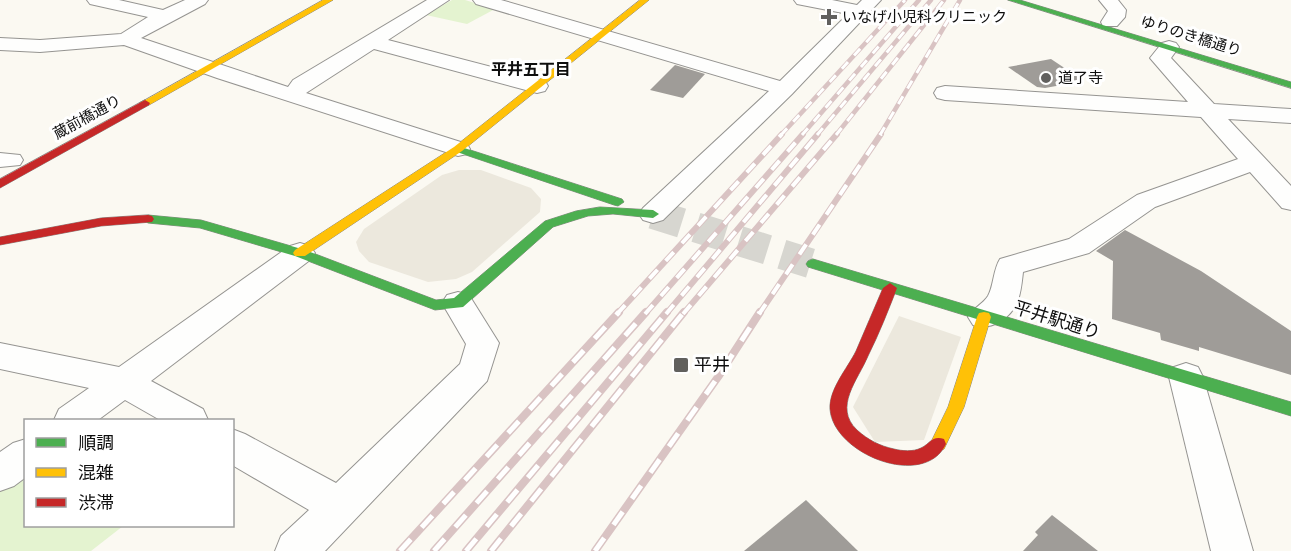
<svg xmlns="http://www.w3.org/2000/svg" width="1291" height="551" font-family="Bitter,'Noto Sans JP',serif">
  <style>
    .green { fill: #e4f3d0 }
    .plaza { fill: #ece8dd }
    .building { fill: #9f9c98 }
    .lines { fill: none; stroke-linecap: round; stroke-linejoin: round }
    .secondary-tunnel { stroke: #d7d6d0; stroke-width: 30; stroke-dasharray: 30 15; stroke-linecap: butt }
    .street-casing { stroke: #959491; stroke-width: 2 }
    .fast-casing { stroke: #8b8a87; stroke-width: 1 }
    .slow-casing { stroke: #8b8a87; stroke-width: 1 }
    .jam-casing { stroke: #8b8a87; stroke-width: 1 }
    .street { fill: #fefefd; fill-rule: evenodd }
    .fast { fill: #4caf50; fill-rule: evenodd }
    .slow { fill: #ffc107; fill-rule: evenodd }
    .jam { fill: #c62828; fill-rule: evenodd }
    .rail-far2-casing { stroke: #d9c3c3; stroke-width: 4.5 }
    .rail-far1-casing { stroke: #d9c3c3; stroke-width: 6 }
    .rail-casing { stroke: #d9c3c3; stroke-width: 8 }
    .rail-far2 { stroke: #fff; stroke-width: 3; stroke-dasharray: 9; stroke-linecap: butt }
    .rail-far1 { stroke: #fff; stroke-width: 4; stroke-dasharray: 12; stroke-linecap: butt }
    .rail { stroke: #fff; stroke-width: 5; stroke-dasharray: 16; stroke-linecap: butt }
    .poi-dot { fill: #61605e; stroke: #fff; stroke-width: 2 }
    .labels { text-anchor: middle; stroke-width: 6; stroke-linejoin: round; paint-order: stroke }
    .far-poi-label { font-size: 15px; fill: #0e0e0e; stroke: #fff; text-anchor: start }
    .far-street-label { font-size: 15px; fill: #0e0e0e; stroke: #fff }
    .far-neighbourhood-label { font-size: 16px; font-weight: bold; fill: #0e0e0e; stroke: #fff }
    .street-label { font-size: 18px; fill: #0e0e0e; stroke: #fff }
    .poi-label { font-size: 18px; fill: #0e0e0e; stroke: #fff; text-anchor: start }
  </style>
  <rect width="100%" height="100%" fill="#fbf9f2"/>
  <g class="green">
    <polygon points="452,0 465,0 495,9 467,24 426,15"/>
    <polygon points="25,461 26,526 123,526 91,551 0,551 0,480"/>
  </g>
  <g class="plaza">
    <polygon points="459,170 481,170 531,188 541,199 540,212 472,272 456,279 428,282 369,262 359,251 356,242 364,229 442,175"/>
    <polygon points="899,316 961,337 924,440 875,442 853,407"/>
  </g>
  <g class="building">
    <polygon points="1051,59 1084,81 1045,88 1037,87 1008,67"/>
    <polygon points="675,65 705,74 683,98 650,90"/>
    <polygon points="1125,230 1201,271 1291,331 1291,375 1199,347 1199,351 1161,340 1160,333 1112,319 1113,261 1096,251"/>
    <polygon points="806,500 858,551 744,551"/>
    <polygon points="1052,515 1098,551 1023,551 1038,535 1035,532"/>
  </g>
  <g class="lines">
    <polyline class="secondary-tunnel" points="653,214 813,264"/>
    <g class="street-casing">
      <g id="street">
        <polygon points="87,0 119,0 163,10 185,0 208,0 205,4 141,38 288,87 293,80 427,0 449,0 388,40 545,81 548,86 545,91 537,93 374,49 306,93 467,144 470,149 467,154 458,156 217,78 124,45 40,52 0,50 0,38 40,40 121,34 148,17 90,4"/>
        <polygon points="473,0 501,0 780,81 848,14 797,4 794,0 832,0 857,5 862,0 881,0 792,94 663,220 653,223 643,220 639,214 643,208 769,91 476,4"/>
        <polygon points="1099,0 1118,0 1126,10 1125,17 1117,26 1103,26 1101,22 1108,11"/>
        <path d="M1169,41l7,2 3,4 -8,11 43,46 77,5v14l-63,-4 63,67v24l-9,-2 -32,-36 -95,35 -66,46 -66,19c-1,9 -2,20 -5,28 -7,19 -27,31 -45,25l-5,-8c5,-9 15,-13 20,-21 6,-11 5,-26 12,-37l69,-20 68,-44 101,-36 -37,-42 -256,-17 -8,-2 -3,-5 3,-5 8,-2 243,16 -38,-44 12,-15z"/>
        <polygon points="0,153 20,155 23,160 20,165 0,167"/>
        <polygon points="300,243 310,246 315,253 310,260 151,381 203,409 208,420 160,420 125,400 98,420 54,420 59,409 89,388 0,369 0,343 119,367 290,246"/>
        <polygon points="458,292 469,295 499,343 487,381 325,551 275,551 281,536 309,510 232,465 232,429 245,434 336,483 460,364 466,344 442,303 447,295"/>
        <polygon points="1186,363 1198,367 1203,377 1253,551 1211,551 1169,377 1174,367"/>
        <polygon points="26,439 26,477 14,486 0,491 0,452 13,443"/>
      </g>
    </g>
    <g class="fast-casing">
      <g id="fast">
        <polygon points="1008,0 1020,0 1291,82 1291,88"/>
        <polygon points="458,146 622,199 624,202 618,206 614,205 454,151 452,149"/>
        <polygon points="600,207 653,210 659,214 653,218 613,214 588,216 553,227 463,307 435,310 295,256 200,228 148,223 142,219 148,215 201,220 305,250 436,300 454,298 545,221 576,211"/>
        <polygon points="813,259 1291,402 1291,416 808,267 806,264 808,261"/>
      </g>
    </g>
    <g class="slow-casing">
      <g id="slow">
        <polygon points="323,0 333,0 149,105 141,105 140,103"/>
        <polygon points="640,0 649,0 462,151 305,256 295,256 293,253 295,250 454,147"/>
        <polygon points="984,312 989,313 991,317 964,407 944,449 938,451 932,449 930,444 948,407 977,317 979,313"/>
      </g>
    </g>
    <g class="jam-casing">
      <g id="jam">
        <polygon points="145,100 150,103 149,105 0,188 0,179"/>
        <polygon points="148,215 152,216 154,219 152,222 101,226 0,245 0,237 101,218"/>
        <path d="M890,283l7,5c-9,23 -18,46 -29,68 -10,24 -35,51 -11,74 11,10 23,16 37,19 8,2 19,3 27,-1 9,-4 11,-13 23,-9l2,5c-22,46 -113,10 -116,-35 -1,-20 17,-40 26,-58 9,-21 18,-42 27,-63z"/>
      </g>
    </g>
    <use href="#street" class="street"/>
    <use href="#fast" class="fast"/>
    <use href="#slow" class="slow"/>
    <use href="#jam" class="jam"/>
    <g class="rail-far2-casing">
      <g id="rail-far2">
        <polyline points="781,135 905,0"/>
        <polyline points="802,135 919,0"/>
        <polyline points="817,135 931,0"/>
        <polyline points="836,135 944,0"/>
        <polyline points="880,135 960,0"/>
      </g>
    </g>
    <g class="rail-far1-casing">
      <g id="rail-far1">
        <polyline points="617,314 782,134"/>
        <polyline points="645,314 803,134"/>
        <polyline points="666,314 818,134"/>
        <polyline points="683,314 837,134"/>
        <polyline points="759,314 881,134"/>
      </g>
    </g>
    <g class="rail-casing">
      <g id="rail">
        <polyline points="400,551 619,312"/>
        <polyline points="434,551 646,312"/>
        <polyline points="466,551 667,312"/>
        <polyline points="491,551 684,312"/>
        <polyline points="595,551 718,377 760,312"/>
      </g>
    </g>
    <use href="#rail-far2" class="rail-far2"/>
    <use href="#rail-far1" class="rail-far1"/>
    <use href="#rail" class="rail"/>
  </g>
  <g class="poi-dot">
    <path d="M826 8h6v6h6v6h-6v6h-6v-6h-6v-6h6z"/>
    <circle cx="1046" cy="78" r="6"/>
    <rect x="673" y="357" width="16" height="16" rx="3"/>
  </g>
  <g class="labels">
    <g class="far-poi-label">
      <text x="842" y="22">いなげ小児科クリニック</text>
      <text x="1058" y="83">道了寺</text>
    </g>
    <g class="far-street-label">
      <text transform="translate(1191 36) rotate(17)" y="5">ゆりのき橋通り</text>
      <text transform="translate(87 117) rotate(-29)" y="5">蔵前橋通り</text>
    </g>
    <g class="far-neighbourhood-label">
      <text x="531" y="75">平井五丁目</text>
    </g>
    <g class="street-label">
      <text transform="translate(1057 320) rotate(17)" y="6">平井駅通り</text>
    </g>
    <g class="poi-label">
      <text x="694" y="371">平井</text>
    </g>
  </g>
  <rect x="24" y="419" width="210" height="108" fill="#ffffff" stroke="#9f9f9f" stroke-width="1.5"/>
  <rect x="36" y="438" width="30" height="9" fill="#4caf50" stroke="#9f9f9f" stroke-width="1.5"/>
  <text x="78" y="449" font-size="18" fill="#0e0e0e">順調</text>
  <rect x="36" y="468" width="30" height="9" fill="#ffc107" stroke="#9f9f9f" stroke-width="1.5"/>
  <text x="78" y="479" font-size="18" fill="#0e0e0e">混雑</text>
  <rect x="36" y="498" width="30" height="9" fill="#c62828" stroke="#9f9f9f" stroke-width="1.5"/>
  <text x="78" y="509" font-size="18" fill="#0e0e0e">渋滞</text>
</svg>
